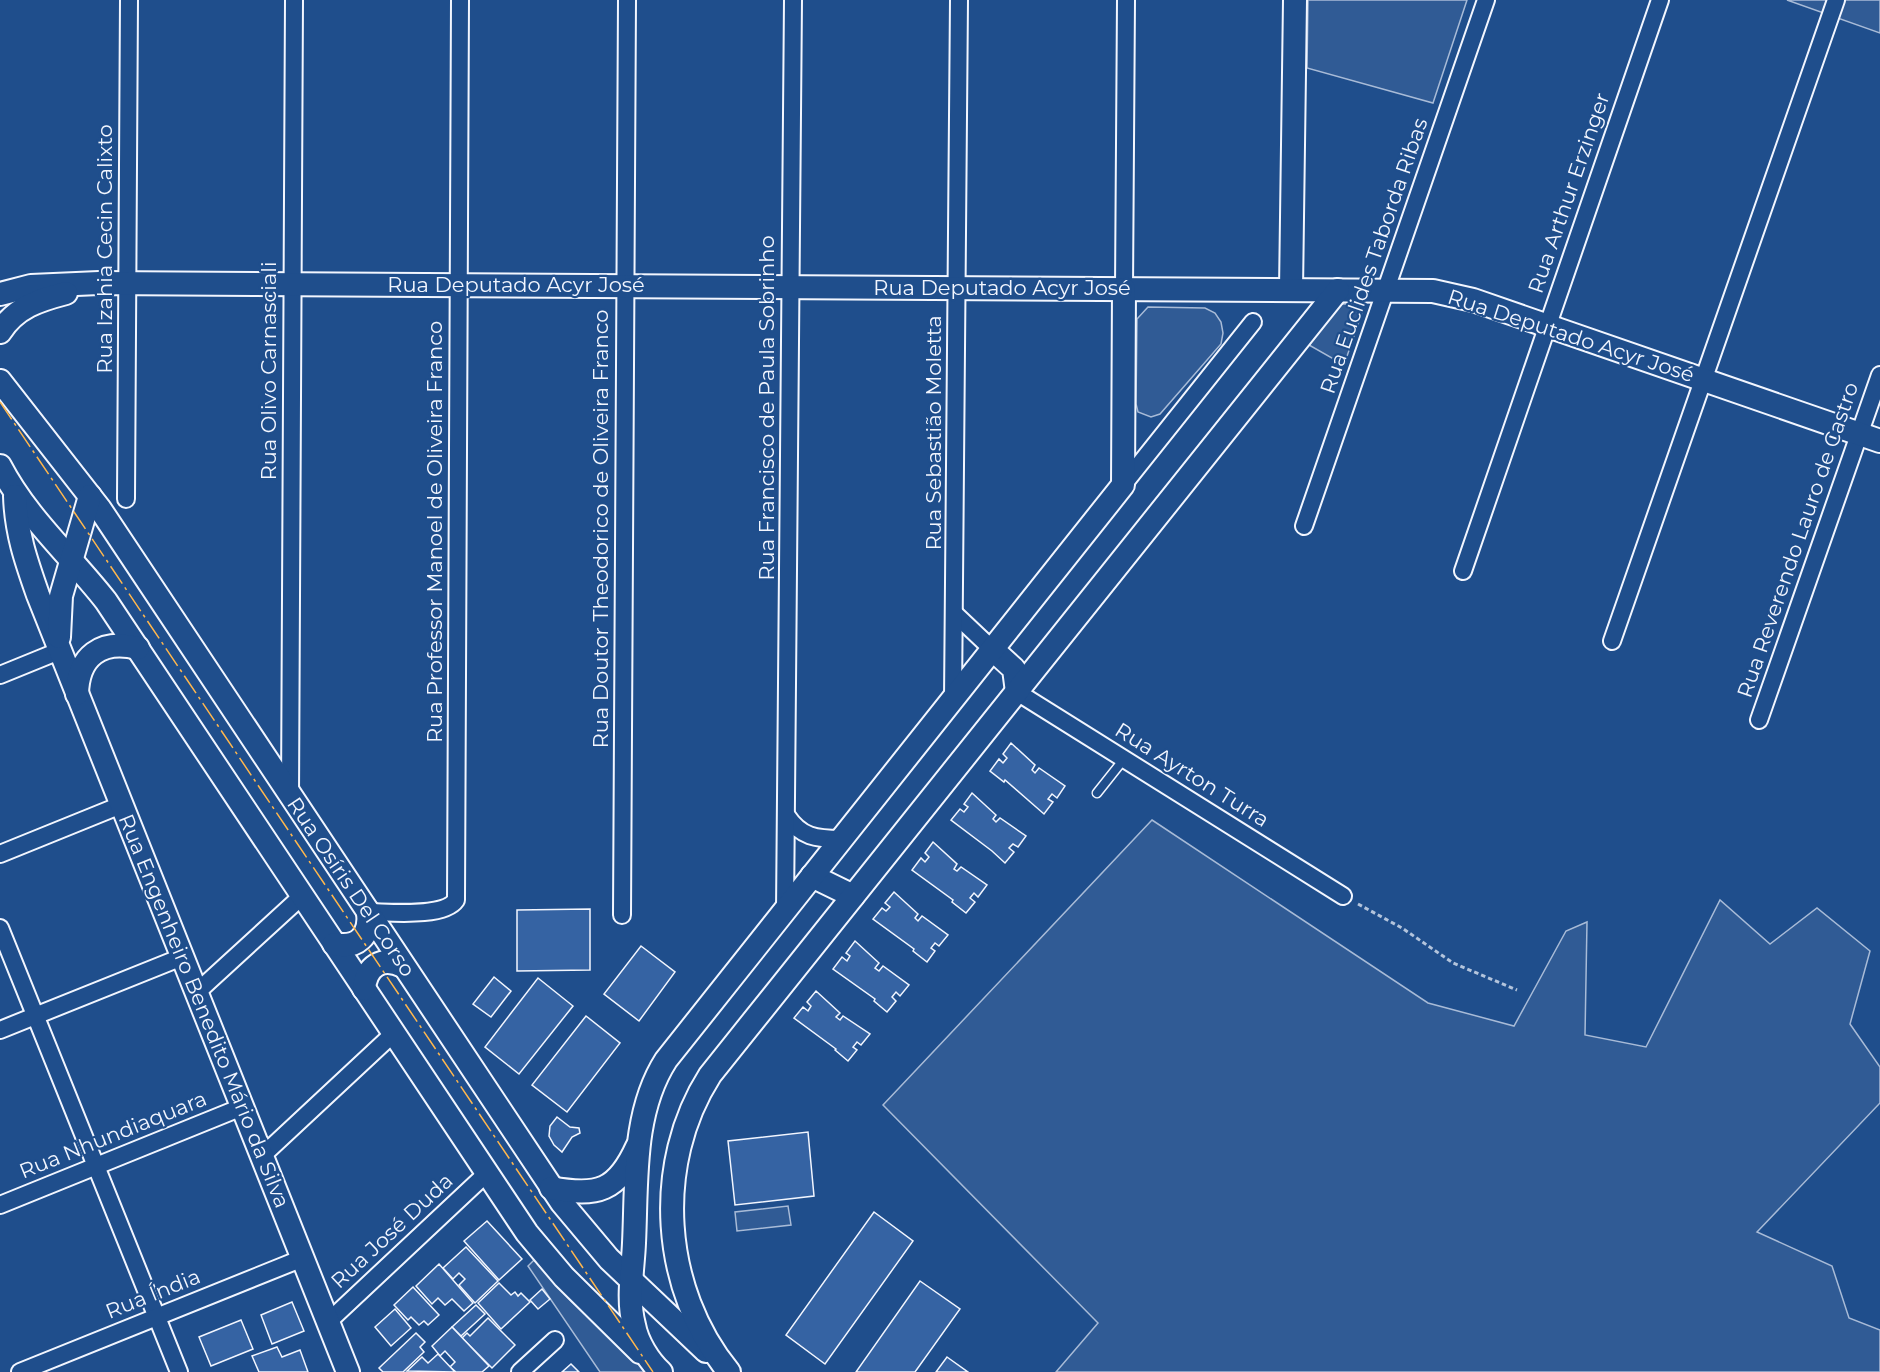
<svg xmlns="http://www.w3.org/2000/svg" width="1880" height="1372" font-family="Montserrat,sans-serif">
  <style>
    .built { fill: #305b95; stroke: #a8bbd7; stroke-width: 1.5 }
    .building { fill: #3563a3; stroke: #f2f6ff; stroke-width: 1.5 }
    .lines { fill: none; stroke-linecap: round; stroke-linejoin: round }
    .lane-casing { stroke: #f2f6ff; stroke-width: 11 }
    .street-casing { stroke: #f2f6ff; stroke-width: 20 }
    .secondary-casing { stroke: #f2f6ff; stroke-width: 26 }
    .path { stroke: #b3c4dc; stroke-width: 3; stroke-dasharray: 4.5 3; stroke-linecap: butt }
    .lane { stroke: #1f4e8c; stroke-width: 8 }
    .street { stroke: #1f4e8c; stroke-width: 16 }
    .secondary { stroke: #1f4e8c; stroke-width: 22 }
    .power { stroke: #ffb74d; stroke-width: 1.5; stroke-dasharray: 21 4.5 3 4.5; stroke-linecap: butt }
    .labels { text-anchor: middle; stroke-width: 4.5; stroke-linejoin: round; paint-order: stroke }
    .street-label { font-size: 21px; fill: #f2f6ff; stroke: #1f4e8c }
  </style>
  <rect width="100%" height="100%" fill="#1f4e8c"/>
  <g class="built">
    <polygon points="1308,0 1467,0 1433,103 1307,68"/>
    <polygon points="1787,0 1880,0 1880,33"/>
    <polygon points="1340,304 1365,304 1344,365 1309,345"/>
    <polygon points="1148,307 1205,308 1215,313 1221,322 1223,333 1221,344 1160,414 1151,417 1138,412 1136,404 1137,319"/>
    <polygon points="1152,820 1428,1003 1514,1026 1566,931 1587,922 1585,1035 1646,1047 1720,900 1770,944 1817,908 1870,951 1850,1024 1880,1067 1880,1103 1757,1232 1832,1266 1849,1318 1880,1330 1880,1372 1056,1372 1098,1323 883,1105"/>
    <polygon points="788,1206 791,1225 737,1231 735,1212"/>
    <polygon points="534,1260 571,1301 648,1372 600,1372 528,1266"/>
  </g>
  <g class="building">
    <polygon points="1011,743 1035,765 1032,770 1035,773 1039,768 1065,786 1057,798 1052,794 1048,799 1053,802 1044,814 1005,780 1004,782 990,771 999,759 1003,763 1007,758 1003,754"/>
    <polygon points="972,793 996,815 993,819 996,822 1000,818 1026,836 1018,847 1013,844 1009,848 1014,852 1005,863 992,851 951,820 960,809 964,812 968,807 964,804"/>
    <polygon points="933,842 957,864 954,869 957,871 961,867 987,885 978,897 974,893 970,898 975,902 966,913 952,902 953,900 912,870 921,858 925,862 929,857 925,853"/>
    <polygon points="894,892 918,914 915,918 918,921 922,916 948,935 939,946 935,943 931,948 935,951 927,962 913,951 914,949 873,919 882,908 886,911 890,907 885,903"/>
    <polygon points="590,909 590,970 517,971 517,910"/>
    <polygon points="855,941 879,963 875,968 879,971 883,966 909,985 900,996 896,992 892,997 896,1001 887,1012 874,1001 875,999 833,969 842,957 847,961 850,956 846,953"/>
    <polygon points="641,946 675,972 639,1021 604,994"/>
    <polygon points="494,977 511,991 491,1017 473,1004"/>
    <polygon points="538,978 573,1006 519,1074 485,1047"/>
    <polygon points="816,991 840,1013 836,1017 840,1020 843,1016 870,1034 861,1045 857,1042 853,1047 857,1050 848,1061 835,1050 836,1049 794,1018 803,1007 808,1011 811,1006 807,1002"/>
    <polygon points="586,1016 620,1043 567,1112 532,1085"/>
    <polygon points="557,1117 570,1127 579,1128 580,1133 572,1137 562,1152 554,1145 549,1136 550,1126"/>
    <polygon points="808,1132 814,1196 735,1205 728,1141"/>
    <polygon points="874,1212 913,1241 825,1364 786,1335"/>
    <polygon points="487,1221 522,1259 499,1280 464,1241"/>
    <polygon points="466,1247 498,1281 475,1303 459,1285 465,1279 459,1273 453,1279 443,1268"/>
    <polygon points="439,1264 473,1303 464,1311 452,1299 445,1305 438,1298 432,1304 416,1286"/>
    <polygon points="920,1281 960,1309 915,1372 856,1372"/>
    <polygon points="499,1283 511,1295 515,1292 518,1296 521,1293 530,1302 501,1329 478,1303"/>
    <polygon points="413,1287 439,1315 428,1325 424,1321 419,1325 411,1317 408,1320 394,1305"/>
    <polygon points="542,1289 550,1299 538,1309 530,1300"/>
    <polygon points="292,1302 304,1331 272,1344 261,1315"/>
    <polygon points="476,1305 485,1314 461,1336 452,1327"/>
    <polygon points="395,1309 411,1328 391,1346 375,1327"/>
    <polygon points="488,1318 515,1345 492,1368 462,1338 467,1333 470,1336"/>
    <polygon points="241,1320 253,1349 211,1366 199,1337"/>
    <polygon points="452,1327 489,1366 482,1372 456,1372 450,1367 455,1362 445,1351 440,1356 432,1346"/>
    <polygon points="416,1333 425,1342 420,1347 424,1352 403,1372 383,1372 379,1368"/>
    <polygon points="277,1347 282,1357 300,1350 308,1372 259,1372 252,1356"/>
    <polygon points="438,1354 455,1372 407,1371 422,1357 428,1363"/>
    <polygon points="947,1357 968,1372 936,1372"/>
    <polygon points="571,1364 579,1372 562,1372"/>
  </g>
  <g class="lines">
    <g class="lane-casing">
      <polyline id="lane" points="1097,793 1124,759"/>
    </g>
    <g class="street-casing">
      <g id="street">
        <polyline points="1124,289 1126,0"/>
        <polyline points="1123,485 1253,322"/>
        <polyline points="126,499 129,0"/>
        <polyline points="1304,526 1486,0"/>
        <polyline points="1463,571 1660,0"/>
        <polyline points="955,614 992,649"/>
        <polyline points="1612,641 1836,0"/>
        <polyline points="0,675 59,651"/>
        <polyline points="1017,692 1343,896"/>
        <polyline points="953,699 959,0"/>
        <polyline points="1759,720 1880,375"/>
        <polyline points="290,796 294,0"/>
        <path d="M787,816c14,21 29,23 54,23"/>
        <polyline points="0,854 121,805"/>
        <polyline points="785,911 793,0"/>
        <path d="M368,912c20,0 76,6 88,-12l4,-900"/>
        <polyline points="622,915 627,0"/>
        <polyline points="0,928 179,1372"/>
        <polyline points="196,993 302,896"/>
        <polyline points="0,1030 182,957"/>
        <polyline points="262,1156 394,1033"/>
        <polyline points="0,1205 242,1107"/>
        <polyline points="328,1322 487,1173"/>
        <polyline points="20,1372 303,1258"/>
        <polyline points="520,1372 555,1340"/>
      </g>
    </g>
    <g class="secondary-casing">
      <g id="secondary">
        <polyline points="1291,290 1295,0"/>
        <polyline points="0,294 31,286 99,283 1433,291 1473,300 1880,441"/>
        <path d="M0,332c16,-25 39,-32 66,-39"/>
        <polyline points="0,381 100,509 562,1203 609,1259 706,1351"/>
        <path d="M0,466c27,52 70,89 106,135l421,632 37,44 76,75"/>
        <path d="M15,496c1,36 11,65 23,99l310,777"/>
        <polyline points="59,637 61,596 90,496"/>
        <polyline points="992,649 1014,669 1017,692"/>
        <path d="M77,694c1,-38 24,-55 61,-46"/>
        <polyline points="812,876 853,896"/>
        <path d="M334,944c23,5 37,-8 34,-32"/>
        <path d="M364,989c2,-23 18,-33 39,-23"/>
        <path d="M551,1188c47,9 66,3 86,-41"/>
        <path d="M661,1372c-12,-11 -24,-30 -27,-47 -7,-26 -1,-56 0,-82 3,-61 -2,-130 32,-183l457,-575 1,-196"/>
        <path d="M729,1372c-68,-83 -76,-208 -19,-297l628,-785"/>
      </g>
    </g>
    <polyline class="path" points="1358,904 1402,928 1453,963 1517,990"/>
    <use href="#lane" class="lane"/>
    <use href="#street" class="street"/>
    <use href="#secondary" class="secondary"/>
    <polyline class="power" points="0,402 653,1372"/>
  </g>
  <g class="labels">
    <g class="street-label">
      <text transform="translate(1569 193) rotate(-71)" y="7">Rua Arthur Erzinger</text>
      <text transform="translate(105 249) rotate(-90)" y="7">Rua Izahia Cecin Calixto</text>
      <text transform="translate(1374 256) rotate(-71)" y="7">Rua Euclides Taborda Ribas</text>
      <text x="516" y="292">Rua Deputado Acyr José</text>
      <text x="1002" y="295">Rua Deputado Acyr José</text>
      <text transform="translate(1571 336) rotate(18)" y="7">Rua Deputado Acyr José</text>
      <text transform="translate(269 371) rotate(-90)" y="7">Rua Olivo Carnasciali</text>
      <text transform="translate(767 408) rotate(-90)" y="7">Rua Francisco de Paula Sobrinho</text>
      <text transform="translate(934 433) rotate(-90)" y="7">Rua Sebastião Moletta</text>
      <text transform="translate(601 529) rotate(-90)" y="7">Rua Doutor Theodorico de Oliveira Franco</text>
      <text transform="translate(435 532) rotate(-90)" y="7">Rua Professor Manoel de Oliveira Franco</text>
      <text transform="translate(1798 540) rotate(-71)" y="7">Rua Reverendo Lauro de Castro</text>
      <text transform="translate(1192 775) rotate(32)" y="7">Rua Ayrton Turra</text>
      <text transform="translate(351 887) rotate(56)" y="7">Rua Osíris Del Corso</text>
      <text transform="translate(204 1011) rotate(68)" y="7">Rua Engenheiro Benedito Mário da Silva</text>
      <text transform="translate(113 1135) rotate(-22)" y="7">Rua Nhundiaquara</text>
      <text transform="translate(392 1231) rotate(-43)" y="7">Rua José Duda</text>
      <text transform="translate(153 1294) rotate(-22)" y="7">Rua Índia</text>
    </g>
  </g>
</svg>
